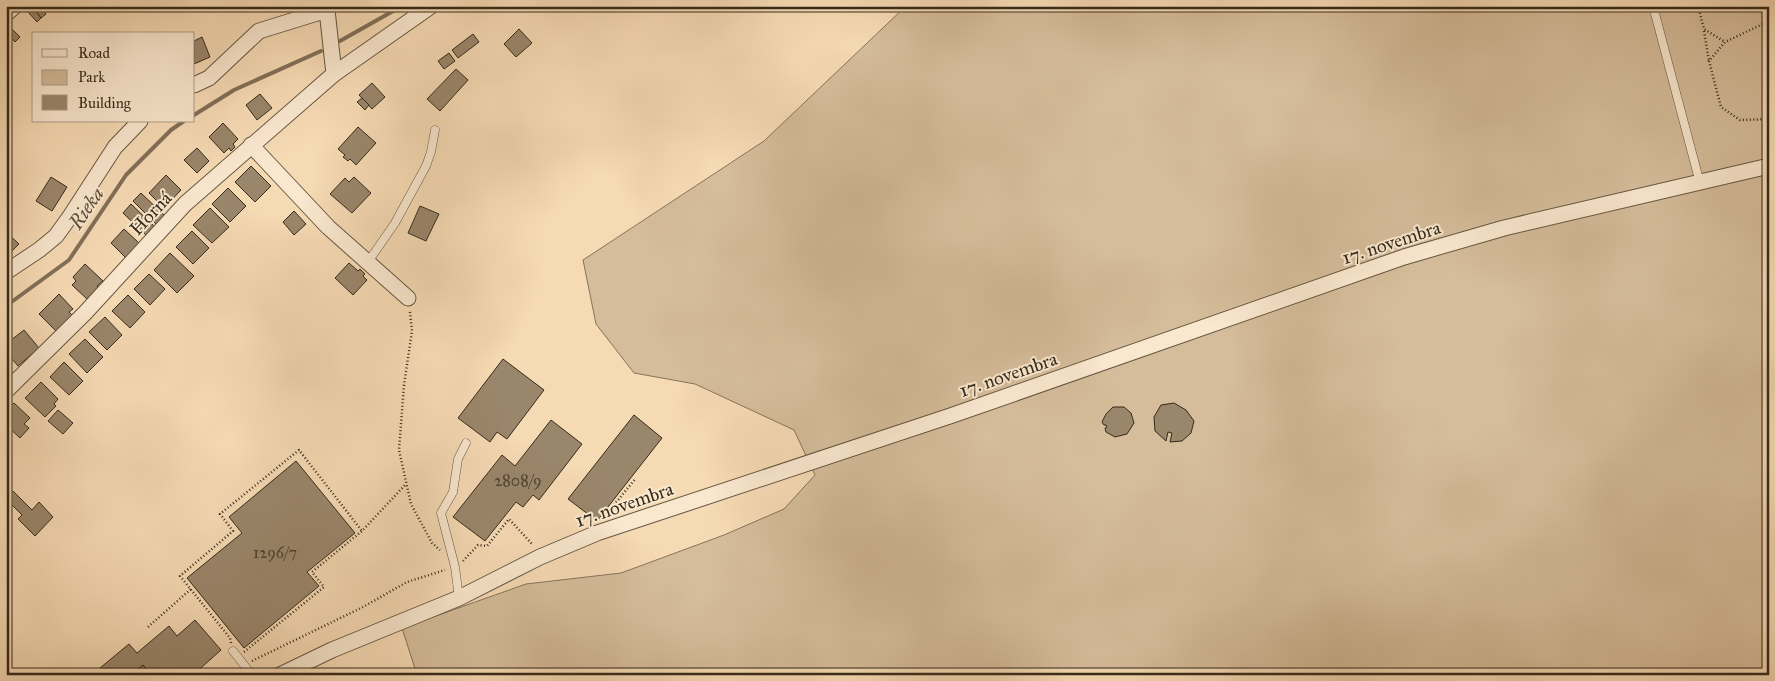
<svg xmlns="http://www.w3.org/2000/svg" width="1775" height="681" font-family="'IM FELL Great Primer',serif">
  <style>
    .green { fill: #d5bc9a; stroke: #86745a }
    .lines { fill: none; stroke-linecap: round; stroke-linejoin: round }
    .stream { stroke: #827058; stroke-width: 4 }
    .building { fill: #9a866b; stroke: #362b1b }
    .lane-casing { stroke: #665741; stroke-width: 9 }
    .street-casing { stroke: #665741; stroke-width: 17 }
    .path { stroke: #362b1b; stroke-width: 2.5; stroke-dasharray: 1 2.5; stroke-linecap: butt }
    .lane { stroke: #f9e7ce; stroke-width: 8 }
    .street { stroke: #f9e7ce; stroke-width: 15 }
    .labels { text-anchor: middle; stroke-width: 4; stroke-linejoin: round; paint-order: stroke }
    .number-label { font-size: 16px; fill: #4f422f }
    .street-label { font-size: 19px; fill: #362b1b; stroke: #f9e7ce }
    .water-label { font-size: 20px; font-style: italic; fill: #5c4e39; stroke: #f9e7ce }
  </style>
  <rect width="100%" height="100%" fill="#f6dab4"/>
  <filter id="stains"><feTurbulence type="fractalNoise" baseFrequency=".004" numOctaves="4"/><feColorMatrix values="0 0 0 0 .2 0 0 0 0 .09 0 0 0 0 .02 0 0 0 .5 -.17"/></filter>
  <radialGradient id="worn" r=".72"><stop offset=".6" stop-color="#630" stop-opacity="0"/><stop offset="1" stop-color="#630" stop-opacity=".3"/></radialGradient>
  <polygon class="green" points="906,6 1769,6 1769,675 417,675 402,628 526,584 621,573 724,535 784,509 815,475 794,430 695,384 634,373 596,324 583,260 764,141"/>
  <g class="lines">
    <g class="stream">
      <polyline points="340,41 402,6"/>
      <polyline points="194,115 234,90 321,51"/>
      <polyline points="6,306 69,260 126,175 171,130 184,121"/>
    </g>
  </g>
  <g class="building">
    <polygon points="35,6 39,6 46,14 41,18 33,8"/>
    <polygon points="33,8 41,18 37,22 28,12"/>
    <polygon points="11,28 20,37 15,42 7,32"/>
    <polygon points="519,29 532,43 516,57 504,44"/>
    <polygon points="473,34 479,42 458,58 452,50"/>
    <polygon points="202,37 210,57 194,64 194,41"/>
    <polygon points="449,53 455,61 444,69 438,61"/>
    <polygon points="456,69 468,80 440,111 427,99"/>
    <polygon points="372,83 385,97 372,109 359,95"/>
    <polygon points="260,94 272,108 257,120 246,105"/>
    <polygon points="362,98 369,105 365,110 357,102"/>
    <polygon points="223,123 238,139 233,144 235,147 231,151 229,148 224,153 209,137"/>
    <polygon points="358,127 376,143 356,165 350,159 348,161 343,157 345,155 338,149"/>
    <polygon points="197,148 209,161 197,173 184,160"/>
    <polygon points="251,166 271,186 255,202 235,182"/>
    <polygon points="166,175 181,190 164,208 149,193"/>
    <polygon points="51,177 67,187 52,211 36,201"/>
    <polygon points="354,177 371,193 352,213 330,194 345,178 349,182"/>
    <polygon points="228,188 246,206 230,222 212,204"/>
    <polygon points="141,193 165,216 157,225 133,201"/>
    <polygon points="131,204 156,228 148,237 123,213"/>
    <polygon points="420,206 439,214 426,241 408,233"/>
    <polygon points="210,208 229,227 212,243 193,225"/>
    <polygon points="294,211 306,224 294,235 283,222"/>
    <polygon points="124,229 140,244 126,258 111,243"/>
    <polygon points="192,231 209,248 193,264 176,247"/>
    <polygon points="6,232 19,244 6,257"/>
    <polygon points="170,253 194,276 177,293 154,270"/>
    <polygon points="349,263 358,271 360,269 365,274 363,276 367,280 353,295 335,278"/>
    <polygon points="85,264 103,281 97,286 99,288 87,299 72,285 76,281 73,277"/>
    <polygon points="149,274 165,289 150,305 134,289"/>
    <polygon points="59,294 73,309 69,312 74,317 58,333 39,314"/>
    <polygon points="128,295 145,312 130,328 112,311"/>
    <polygon points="105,317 122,335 107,350 89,332"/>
    <polygon points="24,330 39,348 18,366 6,352 6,344"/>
    <polygon points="85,339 103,357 87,373 69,354"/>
    <polygon points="503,359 544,390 507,439 497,432 490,442 458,418"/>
    <polygon points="64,362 83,381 69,395 50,377"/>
    <polygon points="41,382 58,399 54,404 56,406 45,417 25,398"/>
    <polygon points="14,403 30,418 24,424 29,428 20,438 6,425 6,412"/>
    <polygon points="1174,403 1186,410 1194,421 1191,433 1182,441 1170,442 1172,433 1168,432 1166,441 1155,431 1154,417 1161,405"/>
    <polygon points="1113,407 1124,407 1131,413 1134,423 1127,434 1115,437 1106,432 1105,428 1107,427 1106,425 1104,425 1102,422 1106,414"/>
    <polygon points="58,410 73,423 63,434 48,421"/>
    <polygon points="634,415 662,438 597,521 568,499"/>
    <polygon points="551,420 582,444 539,500 533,495 523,507 516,502 485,541 453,517 502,455 515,466"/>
    <polygon points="296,461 355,533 307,572 319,586 244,648 187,578 242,533 229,517"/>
    <polygon points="13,491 32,510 39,502 53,517 35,536 18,519 22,515 6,499 6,497"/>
    <polygon points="195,620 221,650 193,675 151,675 143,665 132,675 106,675 100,668 129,644 137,653 169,626 177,636"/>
    <polygon points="143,665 151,675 132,675"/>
  </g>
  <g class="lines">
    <g class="lane-casing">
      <g id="lane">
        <polyline points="1653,6 1700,183"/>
        <polyline points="368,262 395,223 426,166 431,152 435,130"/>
        <polyline points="459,598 455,567 441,513 453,492 458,459 466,443"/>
        <polyline points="233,651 252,675"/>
      </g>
    </g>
    <g class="street-casing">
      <g id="street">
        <polyline points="6,14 15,6"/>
        <polyline points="194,85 209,78 259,31 327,10 334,74"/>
        <polyline points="251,145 328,227 408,298"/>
        <polyline points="6,272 39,250 56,236 69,218 115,147 140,121"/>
        <polyline points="6,391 85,313 185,204 334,74 431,6"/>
        <polyline points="280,675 332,650 459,598 540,557 597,533 950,416 1404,257 1504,228 1769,166"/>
      </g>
    </g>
    <g class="path">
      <polyline points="1698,6 1704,29 1725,42"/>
      <polyline points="1769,21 1725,42 1709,61 1721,107 1740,120 1769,119"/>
      <polyline points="1704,31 1709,61"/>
      <polyline points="410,312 412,331 404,385 399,450 411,504 432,543 440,550"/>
      <polyline points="605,516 636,478"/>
      <polyline points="463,561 478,545 487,546 509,519 533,545"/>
      <polyline points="148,627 191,589"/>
      <polyline points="231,643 230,638 180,576 233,531 220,514 299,450 362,531"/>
      <polyline points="244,652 324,587 312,572 362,531 406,484"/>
      <polyline points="252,661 363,607 407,582 445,570"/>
    </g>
    <use href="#lane" class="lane"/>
    <use href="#street" class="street"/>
  </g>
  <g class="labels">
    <g class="number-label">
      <text x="518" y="486">2808/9</text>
      <text x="275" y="558">1296/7</text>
    </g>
    <g class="street-label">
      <text transform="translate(150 213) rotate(-47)" y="7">Horná</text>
      <text transform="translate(1391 242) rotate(-18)" y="7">17. novembra</text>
      <text transform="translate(1008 374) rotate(-19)" y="7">17. novembra</text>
      <text transform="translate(624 504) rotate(-19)" y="7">17. novembra</text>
    </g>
    <g class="water-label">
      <text transform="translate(86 208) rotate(-56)" y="7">Rieka</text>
    </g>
  </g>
  <rect width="1775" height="681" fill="none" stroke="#f6dab4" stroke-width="25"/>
  <rect x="8" y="8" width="1760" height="666" fill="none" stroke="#362b1b" stroke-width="2.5"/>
  <rect x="12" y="12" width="1750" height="656" fill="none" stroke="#362b1b"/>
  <rect x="32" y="32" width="162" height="90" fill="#f9e7ce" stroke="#ab9c86"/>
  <rect x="42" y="49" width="25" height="8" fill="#f9e7ce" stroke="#ab9c86"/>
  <text x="78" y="58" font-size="15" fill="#362b1b">Road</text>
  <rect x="42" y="70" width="25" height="15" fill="#d5bc9a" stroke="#ab9c86"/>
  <text x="78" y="82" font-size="15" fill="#362b1b">Park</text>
  <rect x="42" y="95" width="25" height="15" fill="#9a866b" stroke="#ab9c86"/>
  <text x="78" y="108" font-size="15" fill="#362b1b">Building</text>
  <rect width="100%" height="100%" filter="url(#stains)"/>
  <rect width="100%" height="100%" fill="url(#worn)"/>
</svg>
